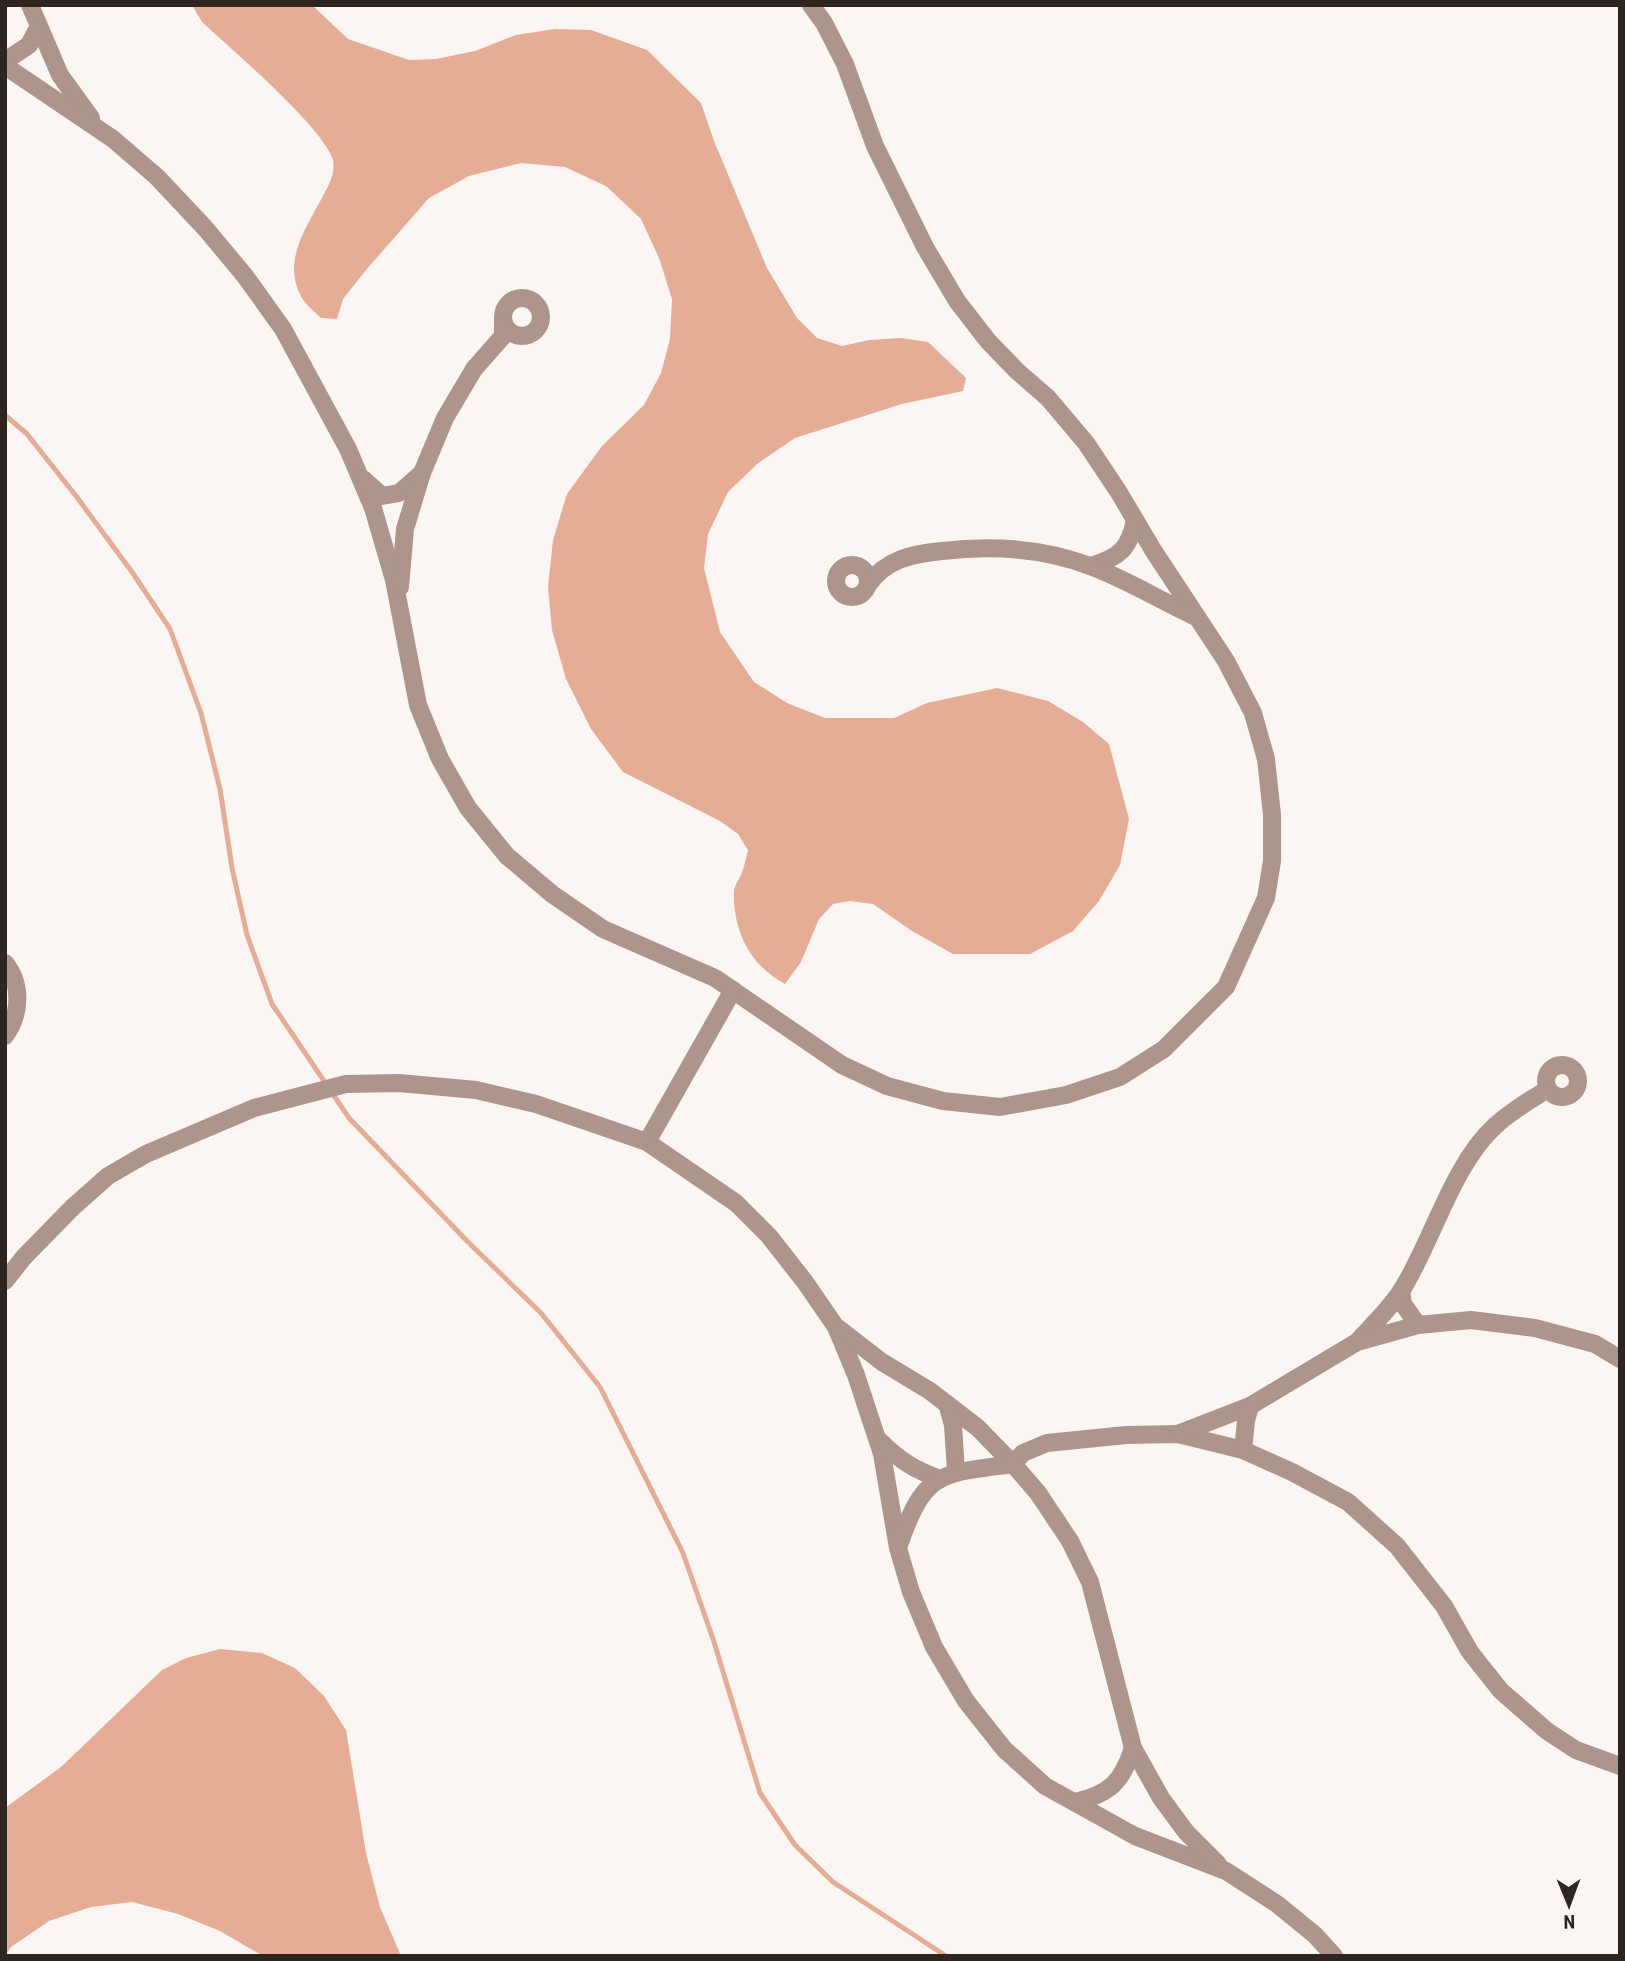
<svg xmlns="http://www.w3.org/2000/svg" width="1625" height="1961" font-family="'Roboto Condensed',sans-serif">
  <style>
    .water { fill: #e5ac96 }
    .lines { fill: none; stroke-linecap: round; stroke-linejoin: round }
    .stream { stroke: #e5ac96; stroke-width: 5 }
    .minor { stroke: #ad958b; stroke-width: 18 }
  </style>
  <rect width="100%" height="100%" fill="#fbf6f4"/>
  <g class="water">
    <path d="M192,5h120l36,34 61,21 27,-1 39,-8 41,-16 39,-6 36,1 56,20 54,53 13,38 53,127 30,50 20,20 25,8 27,-6 32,-2 27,4 38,36 -3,13 -61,13 -107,34 -38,26 -29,28 -20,42 -4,34 16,64 34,50 33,21 38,15h69l33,-15 70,-15 51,13 35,21 26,22 20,75 -9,46 -21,36 -26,30 -43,23h-77l-41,-23 -39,-27 -23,-3 -17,3 -14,15 -18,43 -16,22c-34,-18 -52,-52 -51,-92 0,-7 6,-13 8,-20 3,-7 4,-15 6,-22l-10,-16 -18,-13 -97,-49 -32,-43 -25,-50 -14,-49 -4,-43 5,-47 14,-46 35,-48 42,-41 17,-32 9,-34 2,-40 -13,-41 -18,-39 -35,-33 -41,-19 -44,-4 -52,13 -40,22 -63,72 -23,29 -6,20 -16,-1c-6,-6 -15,-13 -19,-20 -22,-39 7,-73 24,-108 5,-8 9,-21 7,-30 -10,-33 -102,-111 -131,-138z"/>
    <polygon points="220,1649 262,1653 295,1668 324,1696 346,1730 366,1853 380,1907 401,1956 263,1956 220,1931 178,1914 132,1902 91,1907 49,1921 11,1947 5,1956 5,1808 61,1767 162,1670 186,1658"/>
  </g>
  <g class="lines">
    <polyline class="stream" points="5,415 27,434 76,496 132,572 170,629 201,713 220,789 232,868 247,935 272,1004 349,1118 468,1242 541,1313 600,1387 683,1553 714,1642 760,1793 795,1845 833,1882 946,1956"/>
    <g class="minor">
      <polyline points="30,5 60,75 91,118"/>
      <polyline points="5,61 29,45 38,28"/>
      <polyline points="5,66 113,139 157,177 205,228 245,276 283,329 348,449 373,508 394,580 418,705 440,759 468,808 507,856 552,894 603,929 715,978 842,1065 887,1086 943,1101 1000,1107 1066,1095 1120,1077 1164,1049 1226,987 1266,898 1272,861 1272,815 1266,759 1253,713 1226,661 1153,550 1118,491 1086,443 1048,398 1017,371 988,341 957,301 925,247 875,146 845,64 824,23 811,5"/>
      <circle cx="522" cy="317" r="19"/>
      <polyline points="363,479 382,496 399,493 422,473"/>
      <circle cx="852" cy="581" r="16"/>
      <path d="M1091,566c28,-9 38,-16 44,-46"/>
      <path d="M868,585c18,-26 44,-31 74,-34 50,-6 100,-3 148,15 36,13 71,35 106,51"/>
      <polyline points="400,587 405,529 422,473 445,418 474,369 503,336 503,321"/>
      <path d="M5,963c17,21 16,51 0,73"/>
      <circle cx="1562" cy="1081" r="16"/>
      <polyline points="647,1142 733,990"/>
      <polyline points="5,1281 24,1257 73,1207 108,1176 146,1154 254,1108 346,1084 399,1083 476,1090 536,1104 647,1142 736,1203 769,1236 805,1282 836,1327 856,1375 882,1454 898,1548 911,1592 934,1647 966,1701 1004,1749 1045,1786 1135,1836 1226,1871 1277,1904 1315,1935 1334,1956"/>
      <polyline points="1401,1291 1403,1304 1418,1325"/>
      <polyline points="838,1328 882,1362 930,1391 978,1428 1013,1464 1023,1453 1047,1443 1126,1435 1178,1434 1243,1450 1292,1472 1348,1502 1397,1546 1444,1606 1470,1652 1501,1691 1547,1731 1576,1750 1620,1766"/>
      <path d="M1358,1341c15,-17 33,-33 45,-53 30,-49 50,-124 92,-162 16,-15 35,-26 53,-37"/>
      <polyline points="948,1407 953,1425 956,1472"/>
      <polyline points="1178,1434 1250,1406 1357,1342 1418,1325 1471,1320 1535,1328 1595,1344 1620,1359"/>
      <path d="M879,1440c20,20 34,29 61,39"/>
      <polyline points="1243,1450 1246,1421 1250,1406"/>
      <path d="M899,1545c26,-75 41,-71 114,-81l25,29 32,48 20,41 43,166 28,50 25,34 32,32"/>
      <path d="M1075,1802c35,-8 47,-20 58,-54"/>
    </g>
  </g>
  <rect width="1625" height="1961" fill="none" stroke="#2e2521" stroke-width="14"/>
  <g transform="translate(1569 1905) rotate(179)" stroke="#fbf6f4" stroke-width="5" paint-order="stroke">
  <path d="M0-5L12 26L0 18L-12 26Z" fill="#2e2521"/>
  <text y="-10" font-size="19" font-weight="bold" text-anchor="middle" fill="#2e2521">N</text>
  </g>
</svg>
